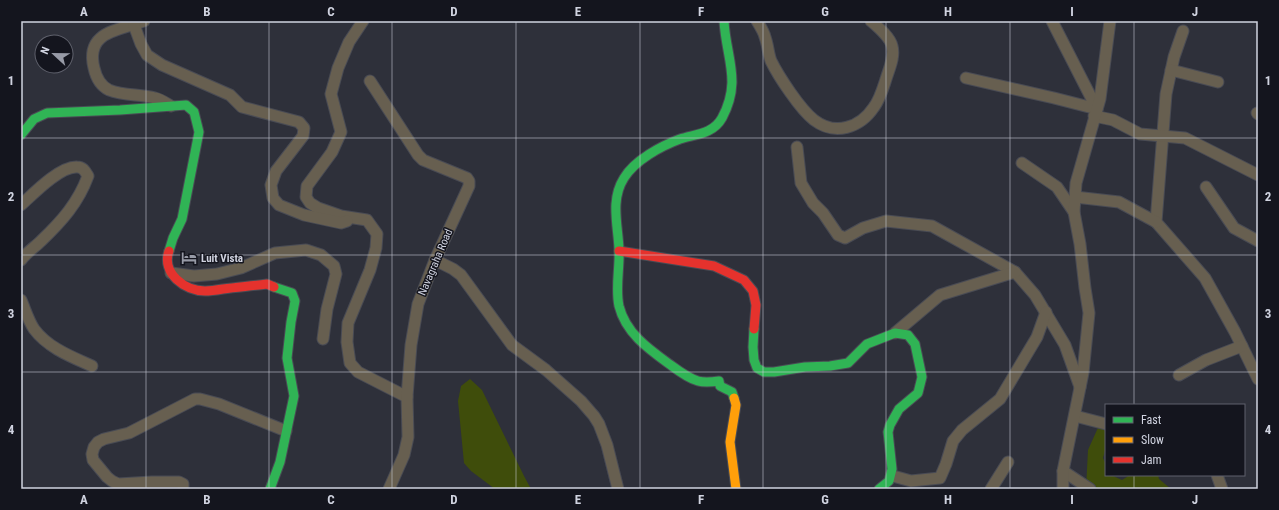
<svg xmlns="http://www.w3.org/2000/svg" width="1279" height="510" font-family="'Roboto Condensed',sans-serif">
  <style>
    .green { fill: #3f4d0b }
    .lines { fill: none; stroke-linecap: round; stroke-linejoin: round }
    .street-casing { stroke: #494b54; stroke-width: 13 }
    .fast-casing { stroke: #494b54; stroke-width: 11 }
    .slow-casing { stroke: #494b54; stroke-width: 11 }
    .jam-casing { stroke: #494b54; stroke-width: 11 }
    .street { stroke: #675f50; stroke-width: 11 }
    .fast { stroke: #30b455; stroke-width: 9 }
    .slow { stroke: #ff9f0a; stroke-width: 9 }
    .jam { stroke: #e5322d; stroke-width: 9 }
    .grid { fill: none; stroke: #d0d3e0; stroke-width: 1; stroke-opacity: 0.55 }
    .labels { text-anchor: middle; stroke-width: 3; stroke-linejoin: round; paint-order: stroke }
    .poi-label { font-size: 11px; font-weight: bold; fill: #d0d3e0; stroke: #14151e; text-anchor: start }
    .street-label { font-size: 11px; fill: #d0d3e0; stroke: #14151e }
    .neatline { fill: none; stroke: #d0d3e0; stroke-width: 1.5 }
    .grid-label { font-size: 13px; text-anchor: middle; font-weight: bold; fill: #d0d3e0 }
  </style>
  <rect width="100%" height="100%" fill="#2e303a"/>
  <g class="green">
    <polygon points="470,379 482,390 524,476 531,489 495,489 471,471 464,463 458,401 461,386"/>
    <path d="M1101,421c8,11 6,24 2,37l3,6v11h5l11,5 8,-5h28l1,4 12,10h-85l2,-39z"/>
  </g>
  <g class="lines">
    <g class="street-casing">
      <g id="street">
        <path d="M144,21c-26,10 -59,10 -50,47 2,9 7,18 15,22 15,6 31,4 46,8 5,1 11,5 16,8"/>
        <polyline points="363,21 349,42 338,68 331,94 341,132 332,152 307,186 306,197 310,203 318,208 341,216 367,220 377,234 376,248 370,270 348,323 347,342 350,363 358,372 407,397"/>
        <path d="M757,21c3,5 7,11 8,16 3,8 3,16 6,24 8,16 29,48 43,59 21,16 46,8 60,-13 6,-8 9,-19 12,-28 3,-10 9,-22 6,-33 -2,-9 -14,-19 -21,-25"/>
        <polyline points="134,25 141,44 147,55 162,65 230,95 242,107 299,122 304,128 303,136 276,171 271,185 273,198 279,205 304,215 341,223 347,221"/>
        <polyline points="1183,31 1174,57 1166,94 1156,222 1205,278 1235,332 1258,379"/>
        <polyline points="1171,70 1218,82"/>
        <polyline points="966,78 1054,98 1097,109 1052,21"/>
        <polyline points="370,81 418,155 423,160 467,178 469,181 469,186 435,260 418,304 411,345 407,397 408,437 404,455 389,489"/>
        <polyline points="1257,113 1258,114"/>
        <polyline points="1094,116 1113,120 1140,134 1185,138 1258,175"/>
        <polyline points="797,147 801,183 813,203 823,213 838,235 845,238 863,228 886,221 932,226 1015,272 1035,295 1065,345 1080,387"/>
        <polyline points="1022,163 1057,187 1074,212"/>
        <polyline points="1206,187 1234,228 1258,241"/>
        <polyline points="1075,197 1119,202 1156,222"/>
        <path d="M21,205c12,-11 39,-39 56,-38 6,0 8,4 11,9 -10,27 -26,45 -47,65 -6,6 -14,11 -20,19"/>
        <polyline points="435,260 453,269 461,275 512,345 546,370 581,401 594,416 599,424 607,445 618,489"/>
        <polyline points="171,273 194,276 217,274 241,268 275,253 306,250 321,255 334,266 336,274 327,309 323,339"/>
        <path d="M21,300c4,9 7,20 13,29 14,19 38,28 58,37"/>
        <polyline points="895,333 940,295 1015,272"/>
        <polyline points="1179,375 1206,360 1242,346"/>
        <polyline points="1075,416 1106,424"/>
        <polyline points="1063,471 1090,489"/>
        <polyline points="1217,475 1222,489"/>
        <polyline points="893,476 911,481 940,478 946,464 953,441 962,430 1000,399 1037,337 1046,312"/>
        <polyline points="183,489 183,484 179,482 152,482 118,484 112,481 107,477 93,460 92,454 94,447 98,442 104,439 129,433 195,399 200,399 219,404 286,431"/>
        <polyline points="991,489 1008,462"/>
        <polyline points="1063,489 1063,471 1083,373 1089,313 1085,288 1080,244 1074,212 1076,183 1100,99 1110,21"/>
      </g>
    </g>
    <g class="fast-casing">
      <g id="fast">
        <path d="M724,21c2,37 18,60 -2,97 -9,16 -26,16 -42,21 -19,7 -45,21 -56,39 -14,22 -6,47 -5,71 1,19 -4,39 0,57 7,28 31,44 53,60 8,6 16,12 26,15 7,2 14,1 21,0l1,5 12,6 2,6"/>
        <polyline points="21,135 34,119 47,113 120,110 186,105 194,112 199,132 182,219 173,238 169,251"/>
        <polyline points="754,329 753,347 754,360 757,368 764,372 774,372 805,367 830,366 848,363 867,344 895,333 908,335 915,344 922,377 918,393 899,409 890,425 888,432 892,469 889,481 879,489"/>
        <polyline points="270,489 280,462 294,396 287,358 291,322 295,301 292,293 274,287"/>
      </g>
    </g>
    <g class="slow-casing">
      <polyline id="slow" points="734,398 736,405 730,442 736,489"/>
    </g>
    <g class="jam-casing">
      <g id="jam">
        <path d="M169,251c-8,22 16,40 36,40 6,0 12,-1 18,-2 15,-2 29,-3 44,-5l7,3"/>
        <polyline points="619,251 714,266 744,280 753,291 756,305 754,329"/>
      </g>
    </g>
    <use href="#street" class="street"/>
    <use href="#fast" class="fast"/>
    <use href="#slow" class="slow"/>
    <use href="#jam" class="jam"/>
  </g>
  <path class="grid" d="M146,21v468M269,21v468M392,21v468M516,21v468M640,21v468M763,21v468M886,21v468M1010,21v468M1134,21v384M21,138h1237M21,255h1237M21,372h1237M1134,475v14"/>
  <defs>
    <g id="hotel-bare" transform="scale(1.2)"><path d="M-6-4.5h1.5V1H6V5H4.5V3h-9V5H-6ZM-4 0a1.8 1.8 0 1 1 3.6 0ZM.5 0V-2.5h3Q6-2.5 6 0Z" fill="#979aa6" stroke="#14151e" stroke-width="2.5" paint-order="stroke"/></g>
  </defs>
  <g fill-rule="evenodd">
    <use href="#hotel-bare" x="189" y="258"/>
  </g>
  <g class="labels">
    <g class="poi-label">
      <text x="201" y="262">Luit Vista</text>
    </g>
    <g class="street-label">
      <text transform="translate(435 262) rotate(-67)" y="4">Navagraha Road</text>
    </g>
  </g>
  <rect width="1279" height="510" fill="none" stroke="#14151e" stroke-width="44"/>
  <rect x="1105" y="404" width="140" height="72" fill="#14151e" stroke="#5f616c"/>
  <rect x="1113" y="417" width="20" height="6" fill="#30b455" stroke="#5f616c"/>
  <text x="1141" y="424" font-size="12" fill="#d0d3e0">Fast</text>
  <rect x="1113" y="437" width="20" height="6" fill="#ff9f0a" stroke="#5f616c"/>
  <text x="1141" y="444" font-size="12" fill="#d0d3e0">Slow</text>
  <rect x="1113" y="457" width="20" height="6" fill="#e5322d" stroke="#5f616c"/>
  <text x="1141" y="464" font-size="12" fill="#d0d3e0">Jam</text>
  <g transform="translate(54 54) rotate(292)"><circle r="19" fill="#14151e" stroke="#5f616c"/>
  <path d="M0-3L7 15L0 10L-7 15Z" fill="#979aa6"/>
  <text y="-6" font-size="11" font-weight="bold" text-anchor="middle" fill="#d0d3e0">N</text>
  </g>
  <rect x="22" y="22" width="1235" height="466" class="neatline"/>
  <g class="grid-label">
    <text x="84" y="16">A</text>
    <text x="207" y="16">B</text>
    <text x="331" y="16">C</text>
    <text x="454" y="16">D</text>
    <text x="578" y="16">E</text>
    <text x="701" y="16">F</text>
    <text x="825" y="16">G</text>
    <text x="948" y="16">H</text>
    <text x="1072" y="16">I</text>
    <text x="1195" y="16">J</text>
    <text x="11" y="85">1</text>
    <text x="1268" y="85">1</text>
    <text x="11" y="201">2</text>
    <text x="1268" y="201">2</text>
    <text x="11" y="318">3</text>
    <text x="1268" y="318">3</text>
    <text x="11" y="434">4</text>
    <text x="1268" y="434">4</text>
    <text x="84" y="504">A</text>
    <text x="207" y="504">B</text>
    <text x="331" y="504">C</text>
    <text x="454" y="504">D</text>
    <text x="578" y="504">E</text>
    <text x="701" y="504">F</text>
    <text x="825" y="504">G</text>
    <text x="948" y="504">H</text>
    <text x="1072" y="504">I</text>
    <text x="1195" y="504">J</text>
  </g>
</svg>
